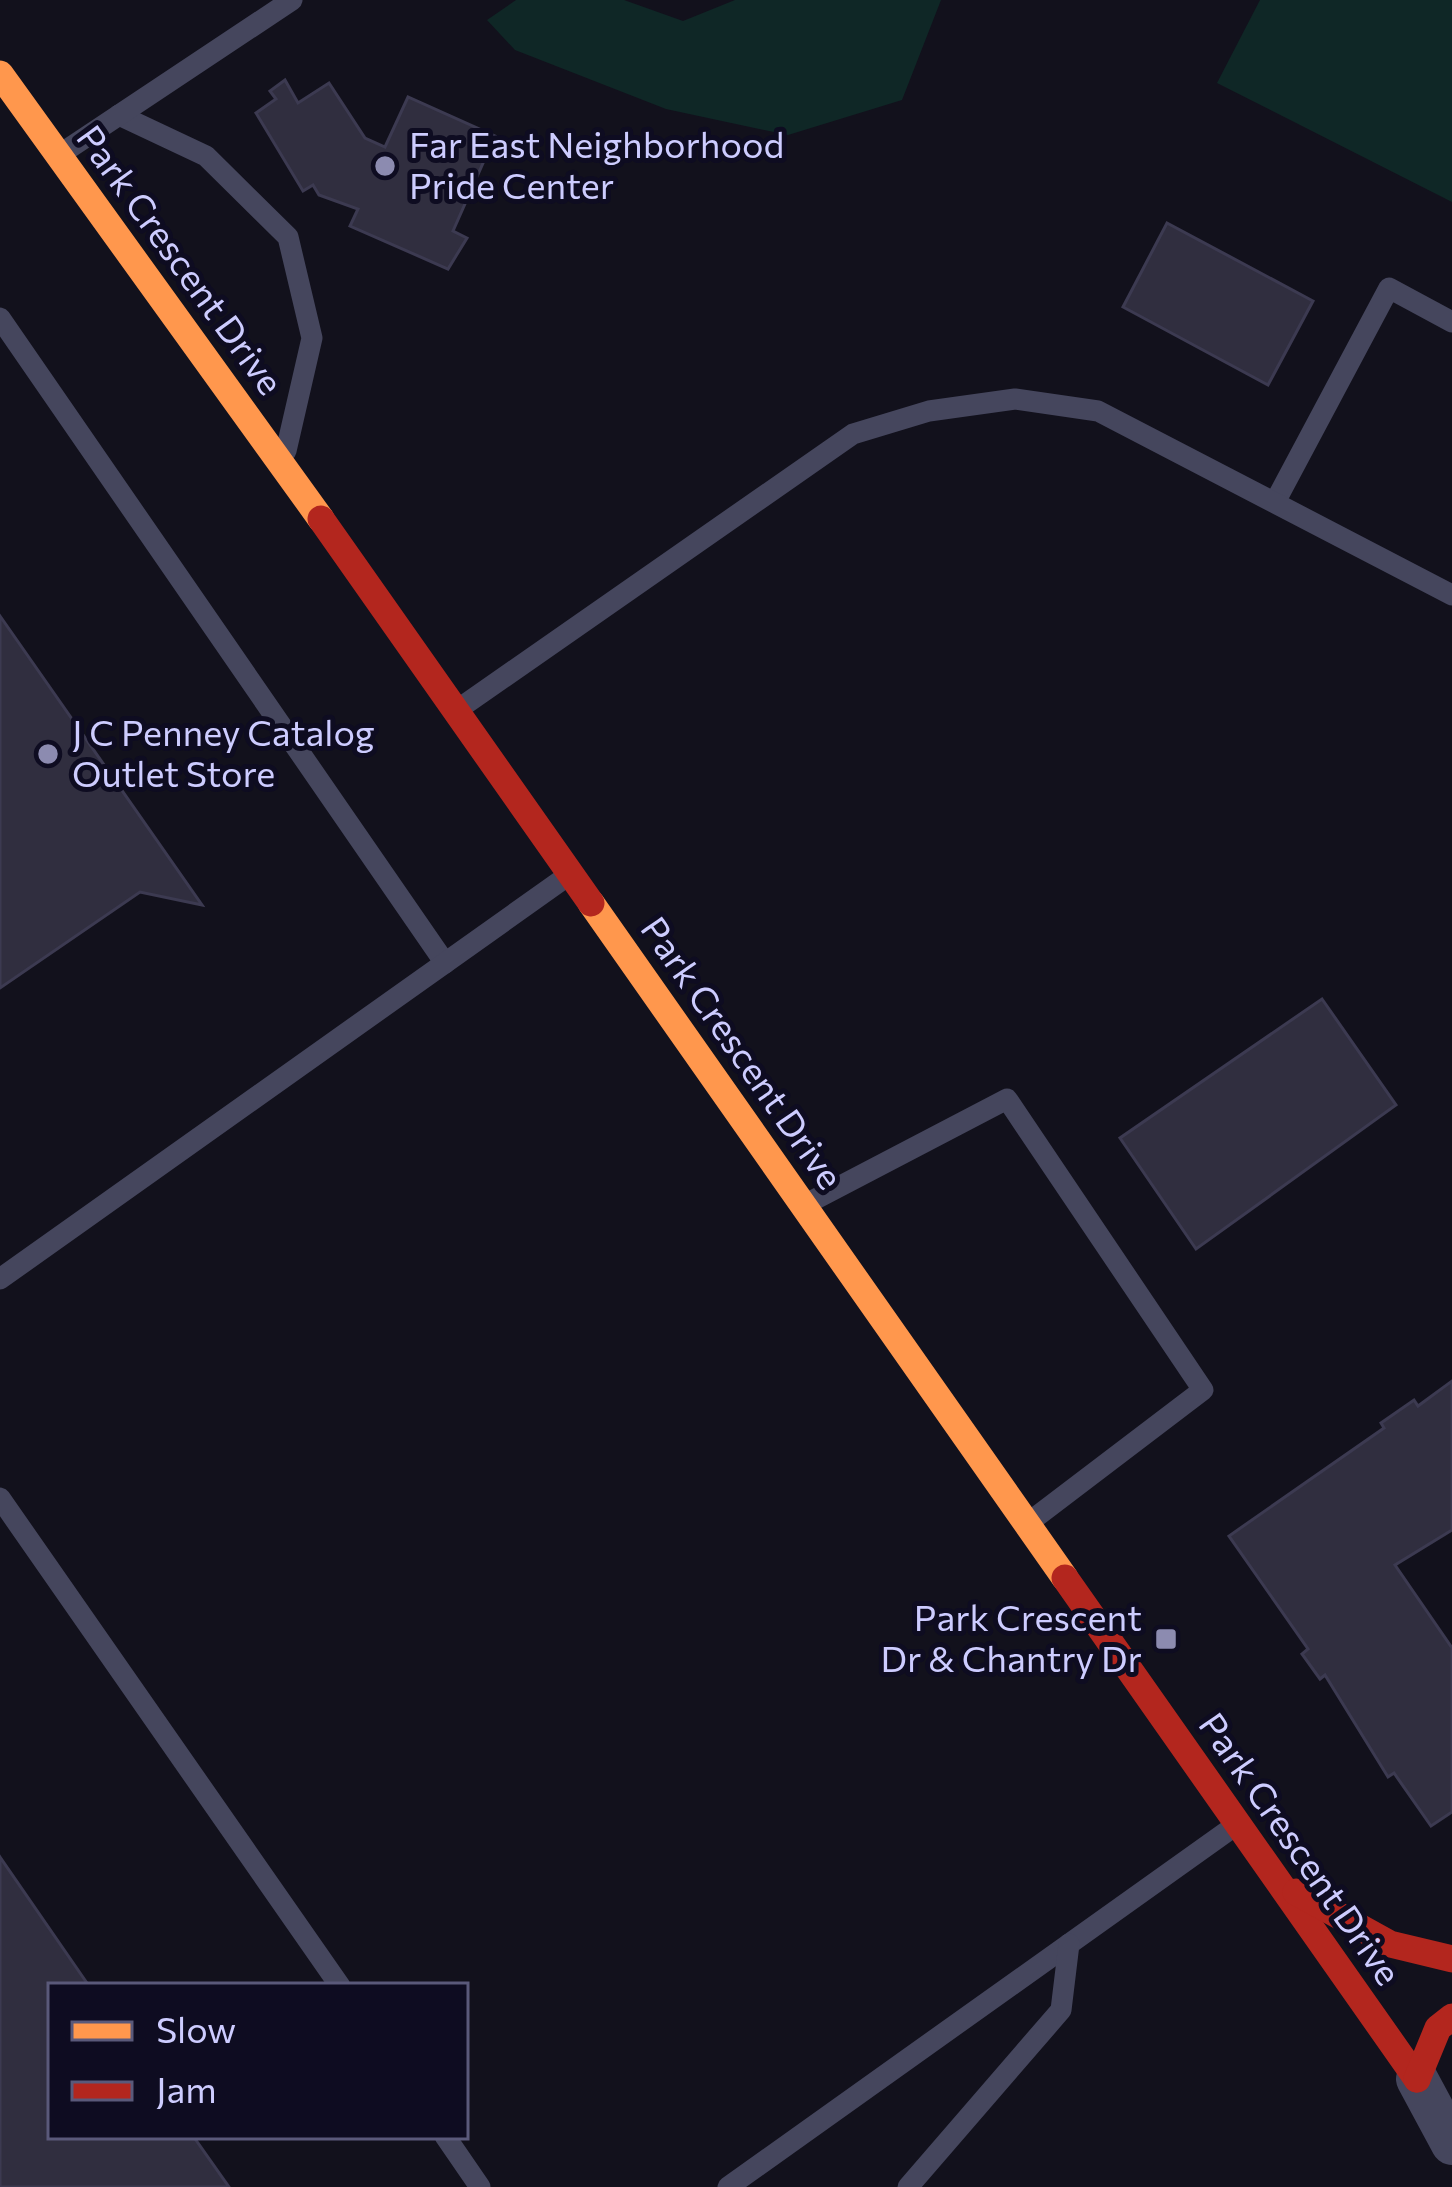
<svg xmlns="http://www.w3.org/2000/svg" width="1452" height="2187" font-family="Commissioner,sans-serif">
  <style>
    .green { fill: #0f2726 }
    .building { fill: #302e3f; stroke: #3c3a51; stroke-width: 3 }
    .lines { fill: none; stroke-linecap: round; stroke-linejoin: round }
    .lane { stroke: #45465d; stroke-width: 21 }
    .street { stroke: #45465d; stroke-width: 42 }
    .slow { stroke: #ff974d; stroke-width: 27 }
    .jam { stroke: #b3261e; stroke-width: 27 }
    .poi-dot { fill: #8c8bb0; stroke: #0e0c21; stroke-width: 4.5 }
    .labels { text-anchor: middle; stroke-width: 10; stroke-linejoin: round; paint-order: stroke }
    .poi-label { font-size: 36px; fill: #cdccff; stroke: #0e0c21; text-anchor: start }
    .street-label { font-size: 36px; fill: #cdccff; stroke: #0e0c21 }
  </style>
  <rect width="100%" height="100%" fill="#12111c"/>
  <g class="green">
    <polygon points="516,0 624,0 683,21 735,0 941,0 902,100 788,135 666,109 515,50 487,20"/>
    <polygon points="1260,0 1452,0 1452,202 1217,83"/>
  </g>
  <g class="building">
    <polygon points="285,80 298,103 329,83 365,138 385,147 408,97 495,136 453,231 467,238 448,269 350,226 358,209 319,195 313,185 303,191 256,113 276,99 270,91"/>
    <polygon points="1167,223 1313,301 1268,385 1123,307"/>
    <polygon points="0,616 202,905 140,892 0,988"/>
    <polygon points="1322,999 1396,1105 1196,1249 1120,1138"/>
    <polygon points="1452,1381 1452,1530 1395,1565 1452,1648 1452,1812 1431,1826 1394,1773 1388,1777 1325,1675 1320,1679 1302,1654 1308,1649 1229,1536 1384,1428 1381,1423 1414,1400 1418,1406"/>
    <polygon points="0,1857 89,1986 51,1986 51,2136 193,2136 229,2187 0,2187"/>
  </g>
  <g class="lines">
    <g class="lane">
      <polyline points="119,115 206,156 288,237 312,338 286,451"/>
      <polyline points="65,151 292,0"/>
      <polyline points="0,318 445,963"/>
      <polyline points="1275,502 1389,288 1452,322"/>
      <polyline points="457,710 853,434 929,411 1015,399 1098,411 1452,595"/>
      <polyline points="806,1204 1007,1099 1203,1390 1028,1523"/>
      <polyline points="0,1279 566,877"/>
      <polyline points="0,1498 340,1986"/>
      <polyline points="445,2136 480,2187"/>
      <polyline points="728,2187 1236,1825"/>
      <polyline points="908,2187 1061,2010 1069,1944"/>
    </g>
    <polyline class="street" points="1417,2079 1452,2144"/>
    <g class="slow">
      <polyline points="0,74 321,519"/>
      <polyline points="591,903 1065,1578"/>
    </g>
    <g class="jam">
      <polyline points="321,519 591,903"/>
      <polyline points="1065,1578 1417,2079"/>
      <polyline points="1296,1892 1390,1944 1452,1959"/>
      <polyline points="1417,2079 1438,2028 1452,2017"/>
    </g>
  </g>
  <g class="poi-dot">
    <circle cx="385" cy="166" r="12"/>
    <circle cx="48" cy="754" r="12"/>
    <rect x="1154" y="1627" width="24" height="24" rx="6"/>
  </g>
  <g class="labels">
    <g class="poi-label">
      <text x="409" y="158">Far East Neighborhood<tspan x="409" dy="41">Pride Center</tspan></text>
      <text x="72" y="746">J C Penney Catalog<tspan x="72" dy="41">Outlet Store</tspan></text>
      <text x="1142" y="1631" text-anchor="end">Park Crescent<tspan x="1142" dy="41">Dr &amp; Chantry Dr</tspan></text>
    </g>
    <g class="street-label">
      <text transform="translate(180 260) rotate(54)" y="13">Park Crescent Drive</text>
      <text transform="translate(742 1053) rotate(55)" y="13">Park Crescent Drive</text>
      <text transform="translate(1300 1849) rotate(55)" y="13">Park Crescent Drive</text>
    </g>
  </g>
  <rect x="48" y="1983" width="420" height="156" fill="#0e0c21" stroke="#5a597a" stroke-width="3"/>
  <rect x="72" y="2022" width="60" height="18" fill="#ff974d" stroke="#5a597a" stroke-width="3"/>
  <text x="156" y="2043" font-size="36" fill="#cdccff">Slow</text>
  <rect x="72" y="2082" width="60" height="18" fill="#b3261e" stroke="#5a597a" stroke-width="3"/>
  <text x="156" y="2103" font-size="36" fill="#cdccff">Jam</text>
</svg>
